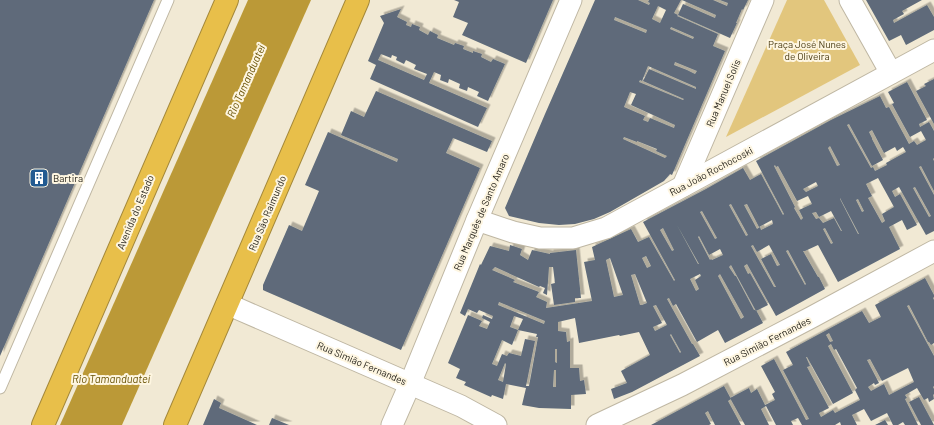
<svg xmlns="http://www.w3.org/2000/svg" width="934" height="425" font-family="Barlow,sans-serif">
  <style>
    .green { fill: #e2c67d }
    .water { fill: #bb9937 }
    .building { fill: #5e6b7a; fill-rule: evenodd; filter: url(#shadow) }
    .lines { fill: none; stroke-linecap: round; stroke-linejoin: round }
    .lane-casing { stroke: #bfb7a3; stroke-width: 13 }
    .street-casing { stroke: #bfb7a3; stroke-width: 23 }
    .highway-casing { stroke: #a4883a; stroke-width: 24 }
    .lane { stroke: #fff; stroke-width: 11 }
    .street { stroke: #fff; stroke-width: 21 }
    .highway { stroke: #e8bf4a; stroke-width: 22 }
    .labels { text-anchor: middle; stroke-width: 4; stroke-linejoin: round; paint-order: stroke }
    .park-label { font-size: 10px; fill: #483910; stroke: #fef6e1 }
    .street-label { font-size: 10px; fill: #26231b; stroke: #fef6e1 }
    .poi-label { font-size: 10px; fill: #26231b; stroke: #fef6e1; text-anchor: start }
    .water-label { font-size: 11px; font-style: italic; fill: #675000; stroke: #fef6e1 }
  </style>
  <defs>
    <filter id="shadow"><feDropShadow dx="3.5" dy="-3.5" stdDeviation="0" flood-color="#0004"/></filter>
  </defs>
  <rect width="100%" height="100%" fill="#f1e9d4"/>
  <polygon class="green" points="787,0 824,0 860,65 726,137"/>
  <polygon class="water" points="248,0 311,0 122,425 60,425"/>
  <g class="building">
    <polygon points="0,0 154,0 0,356"/>
    <polygon points="454,0 553,0 526,63 462,35 468,23 453,17 459,2"/>
    <path d="M595,0h43l11,5 1,-2 -2,-1 1,-2h32l-7,13 4,2 -1,1 41,18 -5,12 12,5 -53,124 -2,-1 -6,7 -54,31 -16,7 -19,5 -16,1 -20,-2 -30,-7 -4,-8 40,-94zM658,6l8,4 -6,13 -8,-4zM615,17l32,13 -1,3 -32,-13zM671,27l23,10 -1,2 -23,-10zM675,62l22,9 -2,3 -8,-4 -13,-5zM648,66l48,21v2l-47,-20 -6,12 41,18 -1,1 -44,-18 1,-2 2,1zM630,92l6,2 -5,11 44,20 -1,3 -24,-10 -2,4 -5,-2 2,-4 -21,-9zM624,137l13,5v-1l20,8 -1,2 11,5 -2,2 -42,-19z"/>
    <polygon points="682,0 713,0 727,6 728,3 720,0 748,0 743,10 742,9 736,23 737,23 730,38 678,15 683,4 715,18 716,15"/>
    <polygon points="866,0 922,0 902,11 904,14 893,20 894,23 927,5 934,17 934,30 906,45 901,35 889,41"/>
    <path d="M401,9l-4,8 10,5 -1,3 5,2 1,-3 8,3 -1,3 9,5 2,-4 8,4 -1,3 17,7 1,-2 9,3 -1,3 10,4v-2l9,3 -1,3 10,5 2,-3 12,5 -17,37 -11,-5 2,-4 -11,-5 -1,4 -8,-3 1,-4 -11,-5 -1,4 -8,-3 1,-5 -7,-3 -5,11 58,25 -9,19 -108,-48 6,-14 -8,-4 16,-38 -4,-7zM381,54l10,4 1,-3 5,2 -1,3 8,4 2,-4 10,5 -2,4 13,5 -3,6 -46,-20z"/>
    <polygon points="934,79 934,124 916,91 926,86 924,84"/>
    <path d="M907,82l20,38 -8,4 1,3 9,-5 5,9v27l-1,1 1,2v30l-13,-25 -2,1 15,28v36l-8,4 -27,-48 -7,4 3,6 5,-3 17,31 -10,5 -5,-10 -13,7 11,22 -62,33 -20,-37 -13,6h-2l15,26h1l6,12 -49,27 -29,-52 -3,2 4,8 2,-1 18,32 -12,6 -25,-46 -2,2 6,9h1l18,34h2l7,13 -38,20 -7,-13 -21,12 -21,-38 -3,2 -4,-8 -2,1 25,45h1l7,12 -68,36 -18,7 -3,-10 16,-6 -6,-12 29,-16 -11,-23 -19,4 -1,-1 -40,8 -4,-25 -17,4v9l8,1 1,10 3,-1v27h9l1,13 4,-1 2,14 -15,1v14l-32,-1 -17,-3 4,-17 -20,-4 -3,15 -11,-4 -1,2 -27,-12 2,-3 -10,-4 4,-9 -12,-6 20,-48 14,6 -3,5 8,3 3,-7 -8,-4 1,-3 9,4 1,-3 -14,-6 -2,3 -9,-4 -3,7 -5,-3 20,-49 1,1 9,-19 19,5 1,-6 12,4 -2,6 8,5 4,-10 18,4v-1l26,-3 5,48h-6v4l-21,3 -3,-21 4,-1 -2,-16h-4l-2,28 -4,-2 2,-5 -5,-2 -1,1 -44,-20 -3,3 23,10 -2,2 26,10 -3,5 11,5 -1,6 46,-7 -8,-39 11,-2 -3,-13 39,-18 7,13 11,-5 25,44 1,-1 -32,-58 63,-33 37,-21 7,12 11,-6 22,41 1,-1 -28,-53 75,-41 49,-24 6,12 3,-1 20,37 5,-3 3,4 9,-5 -5,-9 -11,6 -18,-33 2,-1 -6,-11zM849,124l23,42 11,-6 -11,-21v-1l-3,-6 3,-2 12,23 11,-6 2,4 6,-4 3,5 -20,11 1,2 -12,6 -2,-4 -2,1 -24,-43zM830,146l10,19 -3,1 -9,-18zM775,165l1,2 2,-1 19,35 11,-5 4,8 -13,6 4,8 -2,2 -7,-12 1,-1 -21,-41zM878,178l16,29 -12,7 3,7 -3,2 -14,-25 4,-2 -6,-12zM816,182l2,4 -12,6 -3,-3zM915,187l16,29 -2,1 -16,-29zM840,198l19,36h-1l-18,-35zM858,199l6,12 -2,1 -6,-12zM731,204l17,31 -2,1 -17,-31zM747,204l12,23 13,-7 1,4 -12,6 -1,-3 -3,2 -13,-24zM702,211l15,27 -2,1 -15,-27zM831,211l11,20h-1l-7,-13 -11,5 -4,-5 -3,1 -4,-6 4,-1 3,5zM677,225l22,39h-1zM663,228l11,22 -2,1 -12,-21zM825,228l8,15 -2,1 -8,-15zM699,236l10,19 11,-6 3,6 -11,5 -1,-1 -1,1 -12,-23zM753,245l4,7 12,-7 11,20 -3,1 -6,-12 -10,5 15,28h-2l-23,-41zM788,250l18,34 -1,1 -19,-34zM646,256l5,10 -4,2 -5,-10zM610,258l13,37 -9,2 -8,-37zM635,274l12,29 -5,2h-2l-9,-30zM700,274l1,2 -6,4 4,9 -3,2 -6,-12zM720,274l24,43 -3,2 -23,-43zM499,302l46,19 -1,3 -46,-19zM656,305l11,20 -12,6 -2,-4 9,-4 -9,-17zM514,316l9,3 -5,11 -8,-3zM518,330l19,4 -1,3h2l-9,49h-3l9,-45 -10,-2 -4,17 -12,-3 -2,3 -5,-2 -5,12 -5,-2 10,-24 10,5zM671,334l10,18 -1,1 -10,-18zM555,349h2v14l-2,-1zM505,363l1,1 -3,18 -5,-2zM554,370h2v17h-3z"/>
    <polygon points="376,91 492,141 487,152 453,138 446,153 480,168 401,350 265,291 263,290 263,285 289,225 302,231 319,191 305,185 328,132 397,162 398,159 341,135 351,111 364,117"/>
    <path d="M925,278l9,17v2l-1,1 1,2v43l-3,2 -2,-3h-1l-19,-37 -2,1 27,50v30l-1,1 1,2v5l-1,1 1,4 -5,3 -1,-4 -4,2 -7,-12 -12,7 2,3 -2,1 13,26h-13l-2,-3 -5,3h-5l-6,-12 -16,8 -7,-12 -12,6 5,10h-16l-1,-3 -5,3h-33l-4,-7 -7,3 2,4h-17l-10,-19 -5,3 8,16h-24l-15,-27 19,-10 2,5 6,-4 8,16 10,-5 -3,-6 3,-2 -14,-26 13,-7 32,61 3,-1 -26,-49 10,-5 -7,-13 76,-41 7,12 12,-6 -6,-12zM829,333l4,8 -3,1 -4,-7zM831,344l3,6 2,-1 21,39 -2,2 5,10 -25,13 -2,-3 -12,7 -2,-4 10,-5 -22,-41 3,-1 -4,-9h1l26,47 20,-11 -25,-47zM870,359l12,22 26,-13 6,14 -25,13 -5,-11 -13,7 -3,-4 6,-4 1,2 4,-2 -12,-23z"/>
    <polygon points="724,386 731,399 728,401 741,425 715,425 708,411 705,413 711,424 709,425 651,425"/>
    <polygon points="919,397 934,425 921,425 909,402"/>
    <polygon points="214,399 221,403 219,408 257,425 203,425"/>
    <polygon points="272,418 289,425 269,425"/>
    <polygon points="885,420 888,425 875,425"/>
  </g>
  <g class="lines">
    <g class="lane-casing">
      <polyline id="lane" points="0,388 168,0"/>
    </g>
    <g class="street-casing">
      <g id="street">
        <polyline points="850,0 891,73"/>
        <polyline points="683,186 763,0"/>
        <polyline points="477,220 513,232 540,238 573,238 606,228 934,50"/>
        <polyline points="227,304 461,406 496,425"/>
        <polyline points="392,425 410,384 477,220 571,0"/>
        <polyline points="597,425 682,385 812,317 934,251"/>
      </g>
    </g>
    <g class="highway-casing">
      <g id="highway">
        <polyline points="43,425 227,0"/>
        <polyline points="175,425 358,0"/>
      </g>
    </g>
    <use href="#lane" class="lane"/>
    <use href="#street" class="street"/>
    <use href="#highway" class="highway"/>
  </g>
  <defs>
    <g id="building-square" transform="scale(1)"><rect x="-9" y="-9" width="18" height="18" rx="4" fill="#225a91" stroke="#fef6e1"/><path d="M-4-6H4V6H1V3H-1V6H-4ZM-2.5-4.3h1.7v1.8h-1.7ZM.8-4.3h1.7v1.8H.8ZM-2.5-1h1.7V.8h-1.7ZM.8-1h1.7V.8H.8Z" fill="#fff"/></g>
  </defs>
  <g fill-rule="evenodd">
    <use href="#building-square" x="39" y="178"/>
  </g>
  <g class="labels">
    <g class="park-label">
      <text x="807" y="48">Praça José Nunes<tspan x="807" dy="12">de Oliveira</tspan></text>
    </g>
    <g class="street-label">
      <text transform="translate(723 93) rotate(-67)" y="4">Rua Manuel Solis</text>
      <text transform="translate(711 171) rotate(-28)" y="4">Rua João Rochocoski</text>
      <text transform="translate(135 212) rotate(-67)" y="4">Avenida do Estado</text>
      <text transform="translate(481 212) rotate(-67)" y="4">Rua Marquês de Santo Amaro</text>
      <text transform="translate(267 213) rotate(-67)" y="4">Rua São Raimundo</text>
      <text transform="translate(767 341) rotate(-27)" y="4">Rua Simião Fernandes</text>
      <text transform="translate(362 363) rotate(23)" y="4">Rua Simião Fernandes</text>
    </g>
    <g class="poi-label">
      <text x="53" y="182">Bartira</text>
    </g>
    <g class="water-label">
      <text transform="translate(246 81) rotate(-66)" y="4">Rio Tamanduateí</text>
      <text x="111" y="383">Rio Tamanduateí</text>
    </g>
  </g>
</svg>
